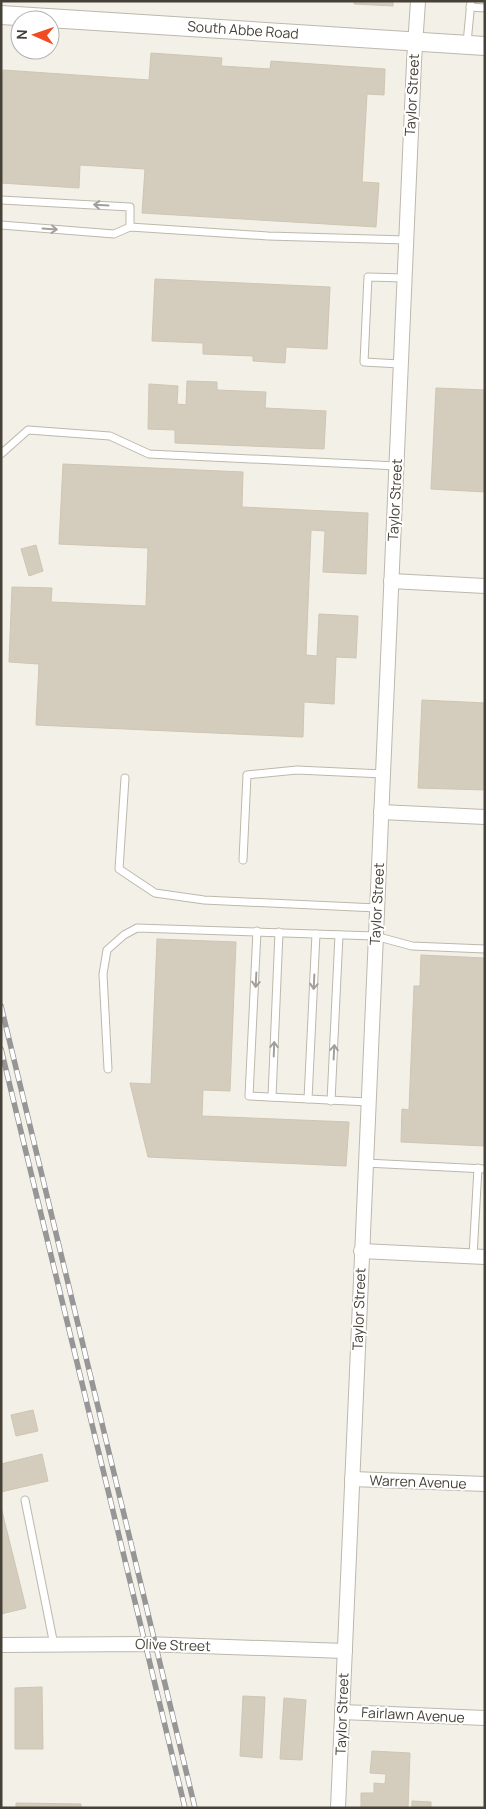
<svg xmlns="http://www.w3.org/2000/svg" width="486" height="1809" font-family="Manrope,sans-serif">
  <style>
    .building { fill: #d4cdbe; stroke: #cfc5b1 }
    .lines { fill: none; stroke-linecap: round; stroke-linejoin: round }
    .service-casing { stroke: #beb8ab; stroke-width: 9 }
    .minor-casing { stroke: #beb8ab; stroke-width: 16 }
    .tertiary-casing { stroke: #beb8ab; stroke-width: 20 }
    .service { stroke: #fff; stroke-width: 7 }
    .minor { stroke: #fff; stroke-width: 14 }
    .tertiary { stroke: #fff; stroke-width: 18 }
    .rail-casing { stroke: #969696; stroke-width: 5.5 }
    .rail { stroke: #fff; stroke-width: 4; stroke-dasharray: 11; stroke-linecap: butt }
    .oneway { stroke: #a2a09b }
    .labels { text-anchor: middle; stroke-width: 4; stroke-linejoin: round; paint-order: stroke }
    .street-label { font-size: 14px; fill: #464137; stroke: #fff }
  </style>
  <rect width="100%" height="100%" fill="#f3f0e8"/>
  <g class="building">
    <polygon points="354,1 393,1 393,6 354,4"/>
    <polygon points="151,53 222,58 221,66 270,69 271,61 385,69 384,95 367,94 362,182 379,183 376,227 142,213 145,169 80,165 79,188 1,183 1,76 3,76 3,70 149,80"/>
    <polygon points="155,279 330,287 327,349 286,347 285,363 253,361 253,356 203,354 203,343 152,341"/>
    <polygon points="187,381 217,382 217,390 266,392 265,408 326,411 324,449 175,443 175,430 148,429 149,384 178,386 177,404 186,405"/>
    <polygon points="436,388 485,390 485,492 431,489"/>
    <polygon points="63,464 243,472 242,507 368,513 366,574 323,572 325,531 311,530 306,655 317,656 319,614 358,616 356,658 336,657 334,704 304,702 303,737 36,725 39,664 9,662 12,587 52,588 51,602 146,606 148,548 59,544"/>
    <polygon points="36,545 43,571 29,576 21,549"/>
    <polygon points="422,700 485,703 485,790 418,788"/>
    <polygon points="157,939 236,942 230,1091 203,1090 202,1116 349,1122 346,1166 148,1157 130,1083 151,1084"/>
    <polygon points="421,955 485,958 485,1146 401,1142 402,1109 409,1110 414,986 420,986"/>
    <polygon points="33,1410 38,1431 16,1436 11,1415"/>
    <polygon points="42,1454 48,1481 1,1492 1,1464"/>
    <polygon points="1,1507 26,1608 1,1614"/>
    <polygon points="42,1687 43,1749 15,1749 15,1688"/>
    <polygon points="243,1696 265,1697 262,1758 240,1756"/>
    <polygon points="284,1698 306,1700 302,1760 280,1759"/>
    <polygon points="372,1751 410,1753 408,1808 361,1808 361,1793 374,1793 374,1783 385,1784 386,1774 370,1773"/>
    <polygon points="412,1801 431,1802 431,1808 412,1808"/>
    <polygon points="16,1803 81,1804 81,1808 16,1808"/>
  </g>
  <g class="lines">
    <g class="service-casing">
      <g id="service">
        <polyline points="470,7 485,8"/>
        <polyline points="467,43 471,1"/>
        <polyline points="1,200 130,207 130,227"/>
        <polyline points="1,225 114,234 130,227 268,236 406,240"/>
        <polyline points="400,364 364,362 368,277 404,278"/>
        <polyline points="1,454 28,430 110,436 149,454 397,466"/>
        <polyline points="125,778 119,869 155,893 204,900 377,908"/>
        <polyline points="243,860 247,775 297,770 383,774"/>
        <polyline points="257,931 249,1096 368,1102"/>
        <polyline points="108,1069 103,974 107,950 124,935 137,928 375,936 412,946 485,949"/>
        <polyline points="272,1097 279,932"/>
        <polyline points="308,1099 316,934"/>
        <polyline points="331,1101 339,935"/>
        <polyline points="366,1163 485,1169"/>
        <polyline points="473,1256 478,1168"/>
        <polyline points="25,1500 54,1645"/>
      </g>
    </g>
    <g class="minor-casing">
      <g id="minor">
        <polyline points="391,581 485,586"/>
        <polyline points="381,812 485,817"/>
        <polyline points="361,1251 485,1257"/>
        <polyline points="352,1479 485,1484"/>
        <polyline points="1,1645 145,1644 345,1651"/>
        <polyline points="342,1712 485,1718"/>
        <polyline points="338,1808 414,62 418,1"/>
      </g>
    </g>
    <g class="tertiary-casing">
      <polyline id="tertiary" points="1,15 485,46"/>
    </g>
    <use href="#service" class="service"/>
    <use href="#minor" class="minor"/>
    <use href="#tertiary" class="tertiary"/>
    <g class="rail-casing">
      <g id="rail">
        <polyline points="1,1006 195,1808"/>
        <polyline points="1,1049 185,1808"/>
      </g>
    </g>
    <use href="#rail" class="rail"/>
  </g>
  <defs><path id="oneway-shaft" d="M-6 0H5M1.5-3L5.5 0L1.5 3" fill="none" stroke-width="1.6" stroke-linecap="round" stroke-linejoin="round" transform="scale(1.25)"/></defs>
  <g class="oneway">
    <use href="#oneway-shaft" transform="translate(101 205) rotate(-177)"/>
    <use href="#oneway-shaft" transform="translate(50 229) rotate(4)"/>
    <use href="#oneway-shaft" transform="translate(256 980) rotate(93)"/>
    <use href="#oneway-shaft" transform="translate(314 982) rotate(93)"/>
    <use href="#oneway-shaft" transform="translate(274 1049) rotate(-88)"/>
    <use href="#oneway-shaft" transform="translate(334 1052) rotate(-87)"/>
  </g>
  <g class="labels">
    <g class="street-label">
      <text transform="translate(243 30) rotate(4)" y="5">South Abbe Road</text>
      <text transform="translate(412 95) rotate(-87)" y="5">Taylor Street</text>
      <text transform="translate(395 500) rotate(-87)" y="5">Taylor Street</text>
      <text transform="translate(377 904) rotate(-87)" y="5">Taylor Street</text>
      <text transform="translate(359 1309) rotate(-88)" y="5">Taylor Street</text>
      <text transform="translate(418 1482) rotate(2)" y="5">Warren Avenue</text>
      <text transform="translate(173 1645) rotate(2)" y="5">Olive Street</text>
      <text transform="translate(342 1714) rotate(-88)" y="5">Taylor Street</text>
      <text transform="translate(413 1715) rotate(3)" y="5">Fairlawn Avenue</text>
    </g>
  </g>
  <rect width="486" height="1809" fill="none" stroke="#464137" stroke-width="5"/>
  <g transform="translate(35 35) rotate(272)"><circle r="24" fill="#ffffff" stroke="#b5b3af"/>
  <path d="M0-4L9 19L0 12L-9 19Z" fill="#f04c21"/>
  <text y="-8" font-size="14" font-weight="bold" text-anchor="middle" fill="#464137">N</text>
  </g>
</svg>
